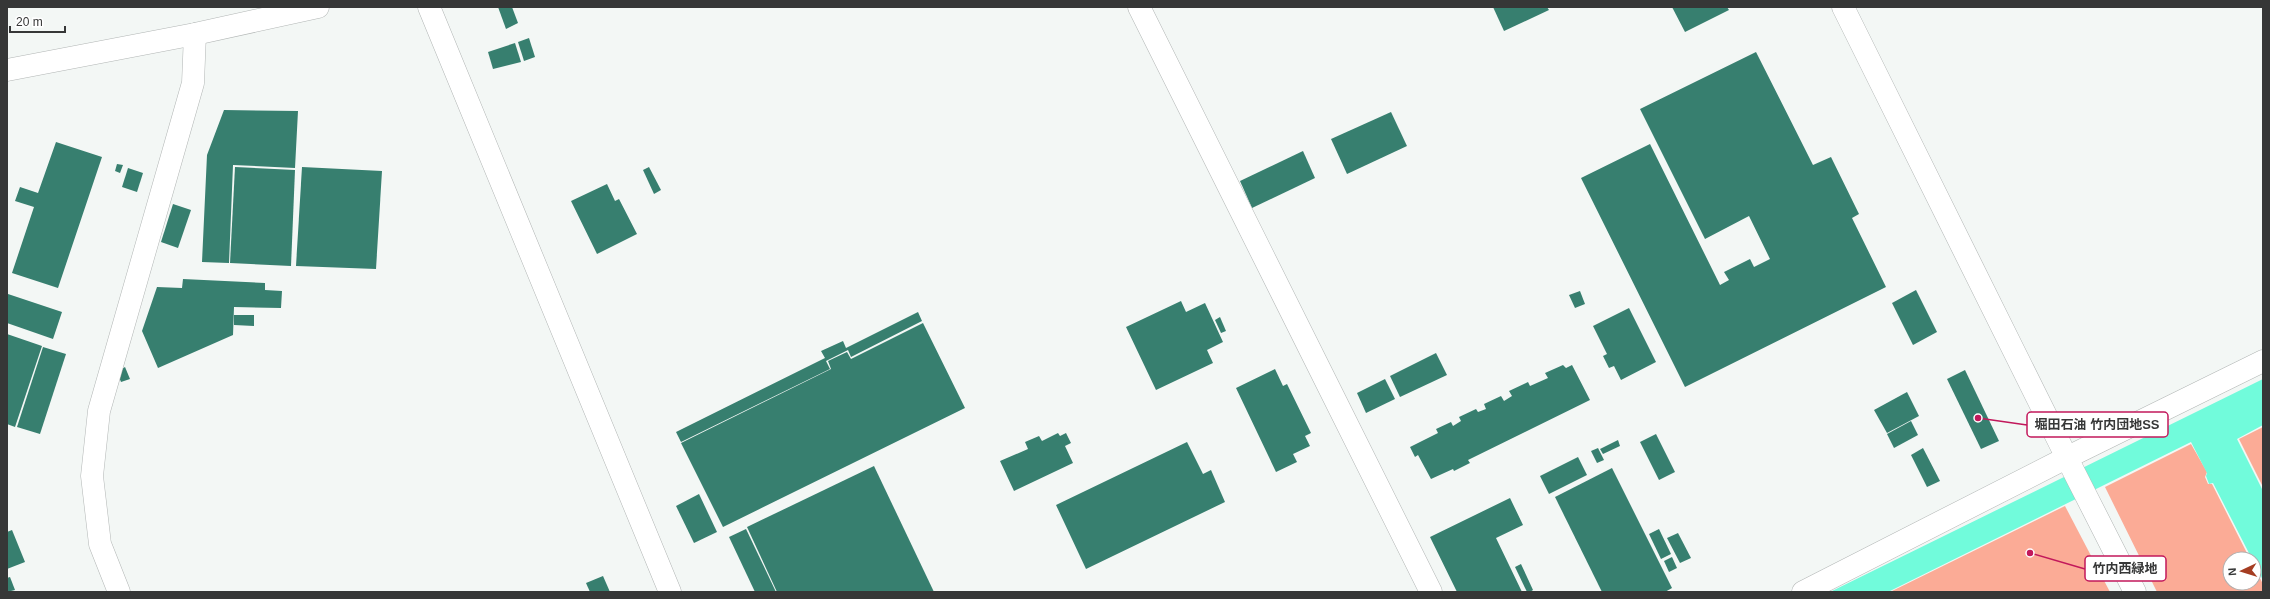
<svg xmlns="http://www.w3.org/2000/svg" width="2270" height="599" font-family="Arial,'Noto Sans JP',sans-serif">
  <style>
    .green { fill: #fbab96 }
    .water { fill: #71fbdb }
    .building { fill: #377f6f }
    .lines { fill: none; stroke-linecap: round; stroke-linejoin: round }
    .minor-casing { stroke: #b2b6b5; stroke-width: 23 }
    .minor { stroke: #fff; stroke-width: 22 }
    .leader { fill: none; stroke: #c2185b; stroke-width: 1.5 }
    .callout-dot { fill: #c2185b; stroke: #fff; stroke-width: 1.5 }
    .callout { fill: #fff; stroke: #c2185b; stroke-width: 1.5 }
    .callout-label { font-size: 13px; text-anchor: middle; font-weight: bold; fill: #363737 }
  </style>
  <rect width="100%" height="100%" fill="#f3f7f5"/>
  <g class="green">
    <polygon points="2263,427 2263,487 2239,439"/>
    <polygon points="2191,444 2207,472 2205,477 2208,484 2212,484 2250,559 2230,559 2230,583 2254,583 2254,567 2263,584 2263,592 2157,592 2105,487"/>
    <polygon points="2065,506 2110,592 1890,592"/>
  </g>
  <polygon class="water" points="2263,379 2263,425 2237,439 2263,491 2263,581 2254,559 2252,559 2213,483 2209,484 2206,476 2207,473 2191,442 1888,592 1830,592"/>
  <g class="building">
    <polygon points="498,7 512,7 518,23 506,29"/>
    <polygon points="1493,7 1547,7 1549,10 1504,31"/>
    <polygon points="1672,7 1727,7 1729,10 1685,32"/>
    <polygon points="529,38 535,57 524,61 518,42"/>
    <polygon points="515,43 521,62 493,69 488,52"/>
    <polygon points="1756,52 1813,165 1831,157 1859,214 1852,218 1886,287 1685,387 1581,178 1650,144 1720,285 1729,280 1724,272 1750,259 1754,267 1770,259 1749,216 1705,239 1640,109"/>
    <polygon points="224,110 298,111 295,168 233,165 229,263 202,262 207,155"/>
    <polygon points="1391,112 1407,146 1347,174 1331,139"/>
    <polygon points="56,142 102,157 58,288 12,273 34,207 15,201 20,187 38,193"/>
    <polygon points="1303,151 1315,178 1252,208 1240,181"/>
    <polygon points="117,164 123,165 120,173 115,171"/>
    <polygon points="235,167 295,170 291,266 230,263"/>
    <polygon points="302,167 382,171 376,269 296,266"/>
    <polygon points="649,167 661,190 654,194 643,170"/>
    <polygon points="128,168 143,173 137,192 122,187"/>
    <polygon points="607,184 615,201 619,199 637,234 597,254 571,201"/>
    <polygon points="173,204 191,210 178,248 161,242"/>
    <polygon points="183,279 265,283 265,290 282,291 281,308 234,307 233,335 158,368 142,331 157,287 182,288"/>
    <polygon points="1916,290 1937,332 1913,345 1892,303"/>
    <polygon points="1580,291 1585,304 1575,308 1569,295"/>
    <polygon points="8,294 62,312 53,339 7,323"/>
    <polygon points="1181,301 1186,312 1205,303 1223,342 1207,350 1213,363 1156,390 1126,327"/>
    <polygon points="1629,308 1656,362 1621,380 1614,366 1609,368 1603,356 1607,354 1593,326"/>
    <polygon points="918,312 922,321 851,357 848,350 826,361 830,369 681,442 676,432 825,358 821,351 843,341 846,348"/>
    <polygon points="234,315 254,315 254,326 234,325"/>
    <polygon points="1220,317 1226,331 1221,333 1215,320"/>
    <polygon points="923,323 965,408 723,527 681,443 831,369 828,361 847,352 851,359"/>
    <polygon points="7,334 42,346 15,427 7,424"/>
    <polygon points="43,347 66,354 40,434 17,427"/>
    <polygon points="1436,353 1447,375 1400,397 1390,376"/>
    <polygon points="1563,365 1566,368 1572,365 1590,400 1468,460 1470,463 1454,471 1453,469 1431,479 1418,455 1415,457 1410,447 1438,433 1436,429 1451,422 1453,426 1461,421 1459,417 1476,409 1478,412 1486,409 1484,404 1501,396 1504,401 1512,396 1509,391 1528,382 1530,386 1548,378 1545,373"/>
    <polygon points="125,367 130,379 121,382 117,372"/>
    <polygon points="1275,369 1283,386 1287,384 1311,433 1305,436 1310,446 1293,454 1297,462 1276,472 1236,388"/>
    <polygon points="1965,370 1999,441 1981,449 1947,379"/>
    <polygon points="1385,379 1395,399 1366,413 1357,393"/>
    <polygon points="1907,392 1919,416 1887,433 1874,410"/>
    <polygon points="1911,421 1918,435 1894,448 1887,434"/>
    <polygon points="1058,433 1060,436 1066,433 1071,443 1065,446 1073,463 1014,491 1000,461 1028,449 1025,442 1039,436 1042,441"/>
    <polygon points="1656,434 1675,472 1659,480 1640,442"/>
    <polygon points="1618,440 1620,446 1603,454 1600,449"/>
    <polygon points="1187,442 1203,474 1211,470 1225,502 1086,569 1056,505"/>
    <polygon points="1598,448 1604,460 1597,463 1591,451"/>
    <polygon points="1923,448 1940,481 1927,487 1911,455"/>
    <polygon points="1578,457 1587,475 1549,494 1540,476"/>
    <polygon points="874,466 934,592 777,592 747,527"/>
    <polygon points="1612,468 1672,588 1665,592 1602,592 1555,497"/>
    <polygon points="699,494 717,532 694,543 676,506"/>
    <polygon points="1510,498 1523,525 1496,538 1522,592 1457,592 1430,537"/>
    <polygon points="746,529 776,592 755,592 729,537"/>
    <polygon points="1659,529 1671,554 1661,559 1649,534"/>
    <polygon points="12,530 25,562 7,569 7,532"/>
    <polygon points="1678,533 1691,558 1680,563 1667,538"/>
    <polygon points="1672,557 1677,568 1669,572 1664,561"/>
    <polygon points="1521,564 1533,590 1530,592 1527,592 1515,567"/>
    <polygon points="603,576 610,592 590,592 586,583"/>
    <polygon points="10,577 15,590 7,592 7,578"/>
  </g>
  <g class="lines">
    <g class="minor-casing">
      <g id="minor">
        <polyline points="429,7 670,592"/>
        <polyline points="1139,7 1431,592"/>
        <polyline points="1843,7 2074,472 2135,592"/>
        <polyline points="7,70 195,34 318,7"/>
        <polyline points="119,592 100,544 92,476 99,411 193,83 195,34"/>
        <polyline points="1803,592 2066,458 2263,361"/>
      </g>
    </g>
    <use href="#minor" class="minor"/>
  </g>
  <path class="leader" d="M1978 418L2027 425M2030 553L2085 569"/>
  <g class="callout-dot">
    <circle cx="1978" cy="418" r="4"/>
    <circle cx="2030" cy="553" r="4"/>
  </g>
  <g class="callout">
    <rect x="2027" y="412" width="141" height="25" rx="4"/>
    <rect x="2085" y="556" width="81" height="25" rx="4"/>
  </g>
  <g class="callout-label">
    <text x="2097" y="429">堀田石油 竹内団地SS</text>
    <text x="2125" y="573">竹内西緑地</text>
  </g>
  <rect width="2270" height="599" fill="none" stroke="#363737" stroke-width="16"/>
  <g transform="translate(2242 571) rotate(266)"><circle r="19" fill="#ffffff" stroke="#afafaf"/>
  <path d="M0-3L7 15L0 10L-7 15Z" fill="#a53d22"/>
  <text y="-6" font-size="11" font-weight="bold" text-anchor="middle" fill="#363737">N</text>
  </g>
  <path d="M10 26v6h55v-6" fill="none" stroke="#363737" stroke-width="2"/>
  <text x="16" y="26" font-size="12" fill="#363737" stroke="#ffffff" stroke-width="3" paint-order="stroke">20 m</text>
</svg>
